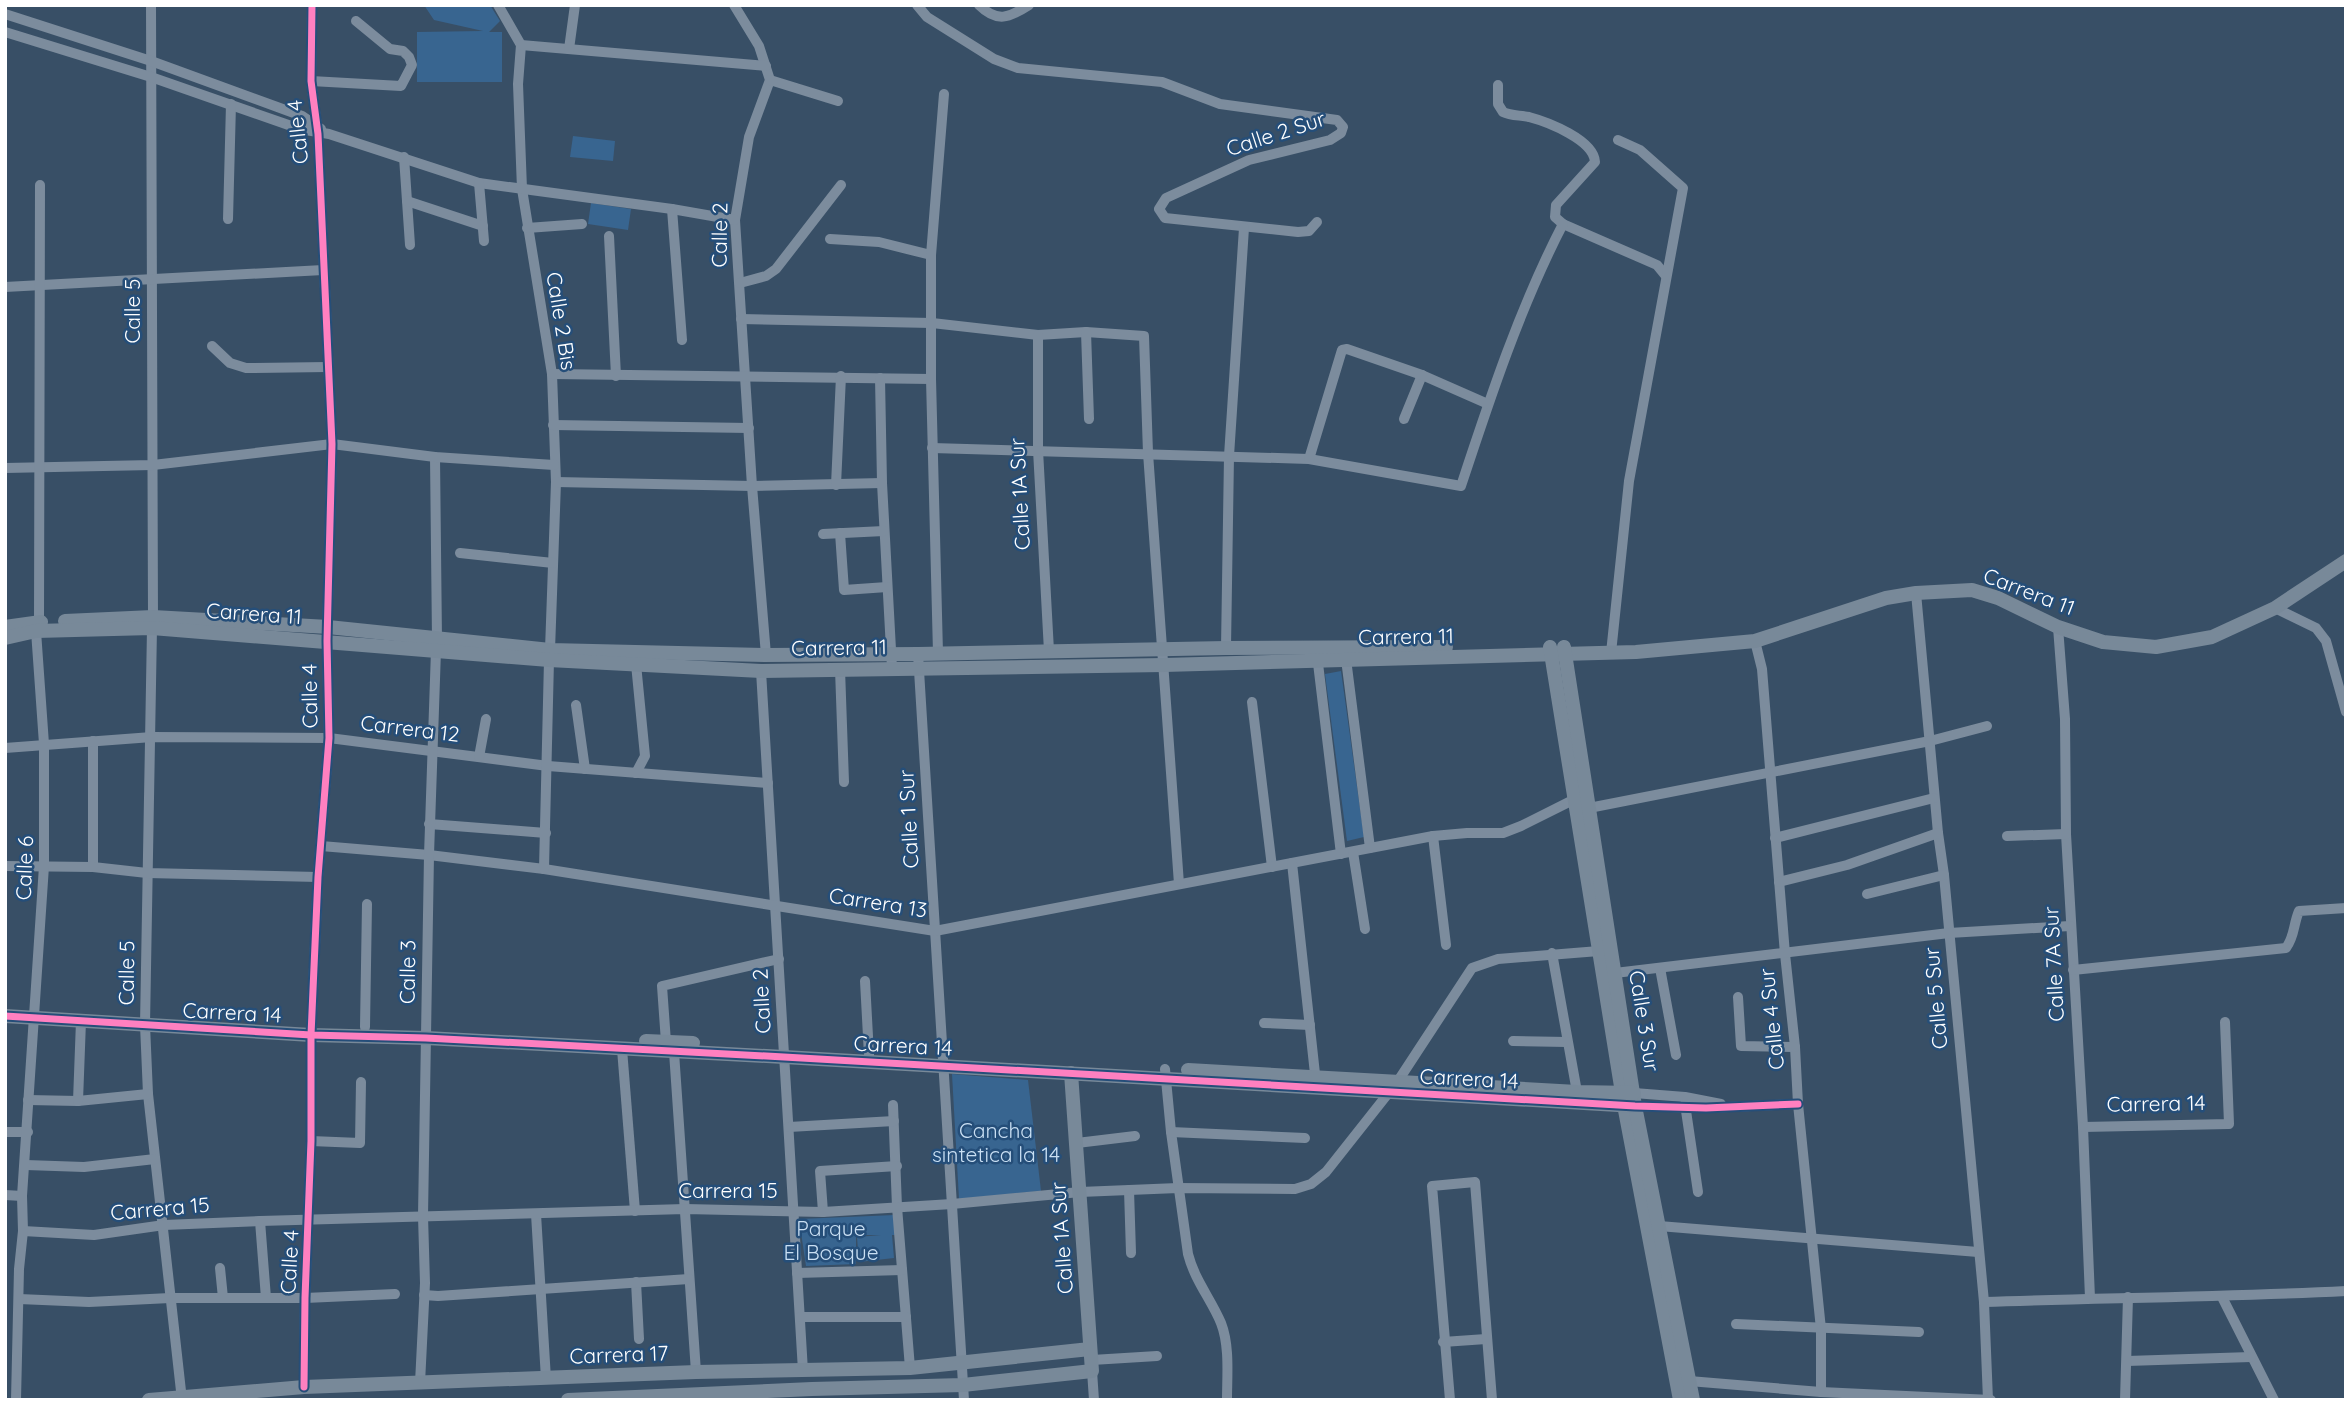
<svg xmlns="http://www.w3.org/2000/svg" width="2351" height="1405" font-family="Quicksand,sans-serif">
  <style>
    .green { fill: #386590 }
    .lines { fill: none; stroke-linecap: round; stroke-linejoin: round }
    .street { stroke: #7c8c9d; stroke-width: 10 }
    .secondary { stroke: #788999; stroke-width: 14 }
    .cycleway-casing { stroke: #254e79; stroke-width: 11 }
    .cycleway { stroke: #ff80c0; stroke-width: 7 }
    .labels { text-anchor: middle; stroke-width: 5; stroke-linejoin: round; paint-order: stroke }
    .street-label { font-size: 21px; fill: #fff; stroke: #254e79 }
    .park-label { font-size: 21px; fill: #c9dff3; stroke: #254e79 }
  </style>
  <rect width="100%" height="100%" fill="#384f66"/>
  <g class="green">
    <polygon points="424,5 490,5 500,21 489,32 502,32 502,82 417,82 417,32 483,31 434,20"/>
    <polygon points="573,136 615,141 613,161 570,157"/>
    <polygon points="591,203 631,209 628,230 588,224"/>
    <polygon points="1341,671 1364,837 1347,841 1325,674"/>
    <polygon points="952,1074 1028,1080 1041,1191 959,1199"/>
    <polygon points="895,1215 896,1235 892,1235 894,1258 859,1262 857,1237 881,1235 856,1235 856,1264 806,1266 799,1219"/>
  </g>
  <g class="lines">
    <g class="street">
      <polyline points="151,5 153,617"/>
      <polyline points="498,5 521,45 518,84 522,189 552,374 556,482 550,650"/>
      <polyline points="734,5 759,46 770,80 749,137 735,220 752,486 766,655"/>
      <polyline points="917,5 927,17 994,59 1018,68 1162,82 1220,104 1337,120 1343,127 1341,133 1330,140 1249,160 1166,198 1159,209 1165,218 1298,232 1309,231 1317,222"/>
      <path d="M979,5c18,18 30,13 50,0"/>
      <polyline points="5,14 151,61 302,116 321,129"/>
      <polyline points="5,32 151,77 300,129 329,134 479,183 672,209 735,220"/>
      <polyline points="521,45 766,66"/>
      <polyline points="569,49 575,5"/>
      <polyline points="770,80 838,101"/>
      <polyline points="311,81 401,86 412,65 409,57 403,51 390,49 356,21"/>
      <path d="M1498,85v19l5,8c8,4 17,3 26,5 19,5 65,23 66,45l-39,43 -1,12 8,7 94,41 9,11"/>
      <polyline points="404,157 410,245"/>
      <polyline points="479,183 484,241"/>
      <polyline points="407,201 483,226"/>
      <polyline points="672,209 682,340"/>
      <polyline points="228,219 231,104"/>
      <polyline points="527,228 582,224"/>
      <polyline points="609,236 616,376"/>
      <polyline points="830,239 879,242 931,255"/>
      <polyline points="740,283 766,276 776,269 841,185"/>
      <polyline points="5,287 323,270"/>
      <polyline points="741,319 932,323 1038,335 1086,332 1144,336 1148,453 1179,884"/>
      <polyline points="1086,332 1089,419"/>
      <polyline points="1038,335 1038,450 1049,651"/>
      <polyline points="212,346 230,363 246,368 328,367"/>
      <polyline points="552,374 931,379"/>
      <polyline points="880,378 882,483 892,668"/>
      <polyline points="1404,419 1422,375"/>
      <polyline points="553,425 749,428"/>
      <path d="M932,448l377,11 152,27c29,-88 59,-179 102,-262"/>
      <polyline points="435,457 437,640"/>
      <polyline points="1309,459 1342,350 1347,349 1422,375 1488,404"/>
      <polyline points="5,468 153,465 332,444 435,457 554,465"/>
      <polyline points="556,482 752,486 882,483"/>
      <polyline points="836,485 841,376"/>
      <polyline points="840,533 844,590 887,587"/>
      <polyline points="823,534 884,531"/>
      <polyline points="460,553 553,563"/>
      <polyline points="1916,593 1938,833 1944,875 1984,1302 1988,1400"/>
      <polyline points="2275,608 2316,628 2326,641 2346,712"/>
      <polyline points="39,622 40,185"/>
      <polyline points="2058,627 2065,719 2066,834 2083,1127 2090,1298"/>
      <polyline points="152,628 145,1025 148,1094 182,1400"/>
      <polyline points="1755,641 1762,669 1785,954 1795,1047 1798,1104 1821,1329 1821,1392"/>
      <polyline points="1226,648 1229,456 1244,228"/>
      <polyline points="938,653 931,379 931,255 944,94"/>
      <polyline points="1611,653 1629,481 1683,188 1640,150 1618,140"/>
      <polyline points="918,654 964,1400"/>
      <polyline points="1317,655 1341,854"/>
      <polyline points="1346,659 1370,848"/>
      <polyline points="840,669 844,782"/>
      <polyline points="761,671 803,1371"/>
      <polyline points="1252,702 1272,867"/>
      <polyline points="576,705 585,769"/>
      <polyline points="93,741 93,867"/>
      <polyline points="5,748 152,737 329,738 548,766 768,783"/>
      <polyline points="479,757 486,719"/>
      <polyline points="636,773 645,756 636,664"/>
      <polyline points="1589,808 1930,741 1987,726"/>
      <polyline points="429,824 546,833"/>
      <polyline points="1433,836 1446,945"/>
      <polyline points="2007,836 2066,834"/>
      <polyline points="1775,838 1934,798"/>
      <polyline points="321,846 429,855 544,869 935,931 1433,836 1467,833 1503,833 1521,826 1575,799"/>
      <polyline points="1353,852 1365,929"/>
      <polyline points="1292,863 1316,1083"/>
      <polyline points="5,866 93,867 147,873 318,877"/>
      <polyline points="544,869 549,660"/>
      <polyline points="1779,882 1847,865 1938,833"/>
      <polyline points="1867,894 1944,875"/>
      <polyline points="1552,953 1577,1092"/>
      <polyline points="1660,968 1676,1055"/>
      <path d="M2073,970l213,-22c9,-12 7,-23 13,-37l47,-3"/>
      <polyline points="1615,973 1949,933 2070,926"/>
      <polyline points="865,981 869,1055"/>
      <polyline points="1738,997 1741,1046 1795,1047"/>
      <polyline points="1264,1023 1310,1025"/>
      <polyline points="365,1027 367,904"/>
      <polyline points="1513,1041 1567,1042"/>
      <polyline points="666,1042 662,986 779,959"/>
      <polyline points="622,1049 635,1211"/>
      <polyline points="674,1052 696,1372"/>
      <path d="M1165,1069l6,63 17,122c7,27 23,45 33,69 9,23 6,53 6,77"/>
      <polyline points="1634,1093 1685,1097 1721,1104"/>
      <polyline points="28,1100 78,1101 148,1094"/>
      <polyline points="78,1101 81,1021"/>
      <polyline points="1685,1104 1698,1192"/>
      <polyline points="893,1105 897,1207 910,1368"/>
      <polyline points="1635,1106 1706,1108 1798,1104"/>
      <polyline points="789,1127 894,1121"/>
      <polyline points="2083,1127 2229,1124 2225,1022"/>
      <polyline points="5,1132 28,1132"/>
      <polyline points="1171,1132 1305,1138"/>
      <polyline points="311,1141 360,1143 361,1082"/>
      <polyline points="1077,1143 1135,1136"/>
      <polyline points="26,1165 84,1167 155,1159"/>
      <polyline points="1129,1190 1131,1253"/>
      <polyline points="5,1195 22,1196"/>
      <polyline points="823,1212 820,1171 897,1166"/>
      <polyline points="536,1214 546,1379"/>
      <polyline points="260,1221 266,1298"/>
      <polyline points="1659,1226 1978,1252"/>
      <polyline points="23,1231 94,1235 164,1225 260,1221 685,1209 823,1212 952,1204 1080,1192 1178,1188 1295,1189 1311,1184 1326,1172 1398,1081 1472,968 1498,959 1599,951"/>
      <polyline points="220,1268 223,1298"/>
      <polyline points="797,1273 902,1270"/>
      <polyline points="636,1282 639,1339"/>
      <polyline points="424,1295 438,1296 689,1279"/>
      <polyline points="2222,1297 2274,1400"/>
      <polyline points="19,1299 89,1302 170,1298 305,1298 395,1294"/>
      <path d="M1984,1302c121,-4 241,-5 362,-11"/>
      <polyline points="800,1317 906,1317"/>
      <polyline points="1736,1324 1919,1332"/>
      <polyline points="1443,1342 1486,1339"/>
      <polyline points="1092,1360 1157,1356"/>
      <polyline points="2127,1361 2251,1357"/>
      <polyline points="1092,1371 1094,1400"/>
      <polyline points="1689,1381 1821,1392 1991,1400"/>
      <polyline points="420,1383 425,1283 423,1216 429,855 436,650"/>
      <polyline points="304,1387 305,1298 311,1141 311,1035 318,877 329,738 327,641 332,444 318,134 311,81 312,5"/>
      <polyline points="16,1400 19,1269 23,1231 22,1196 44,866 44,744 36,631"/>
      <polyline points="1450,1400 1432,1186 1475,1182 1492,1400"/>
      <polyline points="2125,1400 2128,1297"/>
    </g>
    <g class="secondary">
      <polyline points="65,621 153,617 328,627 550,650 766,655 918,654 1226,648 1446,647"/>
      <polyline points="5,627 41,622"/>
      <polyline points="5,638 36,631 152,628 549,660 761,671 1164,665 1636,652 1755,641 1886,598 1916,593 1972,590 1998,598 2058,627 2103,642 2156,647 2212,637 2275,608 2346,561"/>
      <polyline points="1550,647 1624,1105 1680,1400"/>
      <polyline points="1564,647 1635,1106 1693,1400"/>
      <polyline points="5,1016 311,1035 426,1038 784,1057 1635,1106"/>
      <polyline points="646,1041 693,1043"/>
      <polyline points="1188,1070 1577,1092 1634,1093"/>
      <polyline points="149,1400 304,1387 696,1372 910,1368 1090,1349"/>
      <polyline points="568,1400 812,1389 963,1385 1092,1371 1071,1073"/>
    </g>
    <g class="cycleway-casing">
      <g id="cycleway">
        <polyline points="5,1016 311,1035 426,1038 784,1057 1635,1106 1706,1108 1798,1104"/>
        <polyline points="304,1387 305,1298 311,1141 311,1035 318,877 329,738 327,641 332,444 318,134 311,81 312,5"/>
      </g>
    </g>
    <use href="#cycleway" class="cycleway"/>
  </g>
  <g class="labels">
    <g class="street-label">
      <text transform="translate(298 132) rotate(-96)" y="7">Calle 4</text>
      <text transform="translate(1276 134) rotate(-18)" y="7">Calle 2 Sur</text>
      <text transform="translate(720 235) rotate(-89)" y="7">Calle 2</text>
      <text transform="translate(133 311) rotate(-90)" y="7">Calle 5</text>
      <text transform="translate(561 321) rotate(81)" y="7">Calle 2 Bis</text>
      <text transform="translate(1020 494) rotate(-93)" y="7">Calle 1A Sur</text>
      <text transform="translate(2029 592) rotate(21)" y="7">Carrera 11</text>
      <text transform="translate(254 614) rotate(4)" y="7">Carrera 11</text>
      <text transform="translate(1406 637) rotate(-1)" y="7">Carrera 11</text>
      <text transform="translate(839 648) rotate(-1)" y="7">Carrera 11</text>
      <text transform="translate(310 696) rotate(-91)" y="7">Calle 4</text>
      <text transform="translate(410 729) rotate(7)" y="7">Carrera 12</text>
      <text transform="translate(909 819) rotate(-93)" y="7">Calle 1 Sur</text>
      <text transform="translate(25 868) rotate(-88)" y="7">Calle 6</text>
      <text transform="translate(878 903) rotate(9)" y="7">Carrera 13</text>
      <text transform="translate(2054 964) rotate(-93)" y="7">Calle 7A Sur</text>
      <text transform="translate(408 972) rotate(-89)" y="7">Calle 3</text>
      <text transform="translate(127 973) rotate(-89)" y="7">Calle 5</text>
      <text transform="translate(1936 998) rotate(-95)" y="7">Calle 5 Sur</text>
      <text transform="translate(762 1001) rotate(-93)" y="7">Calle 2</text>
      <text transform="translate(232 1013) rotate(3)" y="7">Carrera 14</text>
      <text transform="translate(1772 1019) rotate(-96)" y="7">Calle 4 Sur</text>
      <text transform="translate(1644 1021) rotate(81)" y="7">Calle 3 Sur</text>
      <text transform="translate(903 1046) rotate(3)" y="7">Carrera 14</text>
      <text transform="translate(1469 1079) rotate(3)" y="7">Carrera 14</text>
      <text transform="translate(2156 1104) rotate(-1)" y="7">Carrera 14</text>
      <text x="728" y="1198">Carrera 15</text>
      <text transform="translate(160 1209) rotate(-5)" y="7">Carrera 15</text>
      <text transform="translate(1062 1238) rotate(-94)" y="7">Calle 1A Sur</text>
      <text transform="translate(290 1262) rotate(-87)" y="7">Calle 4</text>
      <text transform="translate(619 1355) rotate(-2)" y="7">Carrera 17</text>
    </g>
    <g class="park-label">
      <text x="996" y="1138">Cancha<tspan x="996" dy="24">sintetica la 14</tspan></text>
      <text x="831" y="1236">Parque<tspan x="831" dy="24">El Bosque</tspan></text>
    </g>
  </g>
  <rect width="2351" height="1405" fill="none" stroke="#ffffff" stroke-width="14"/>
</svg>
